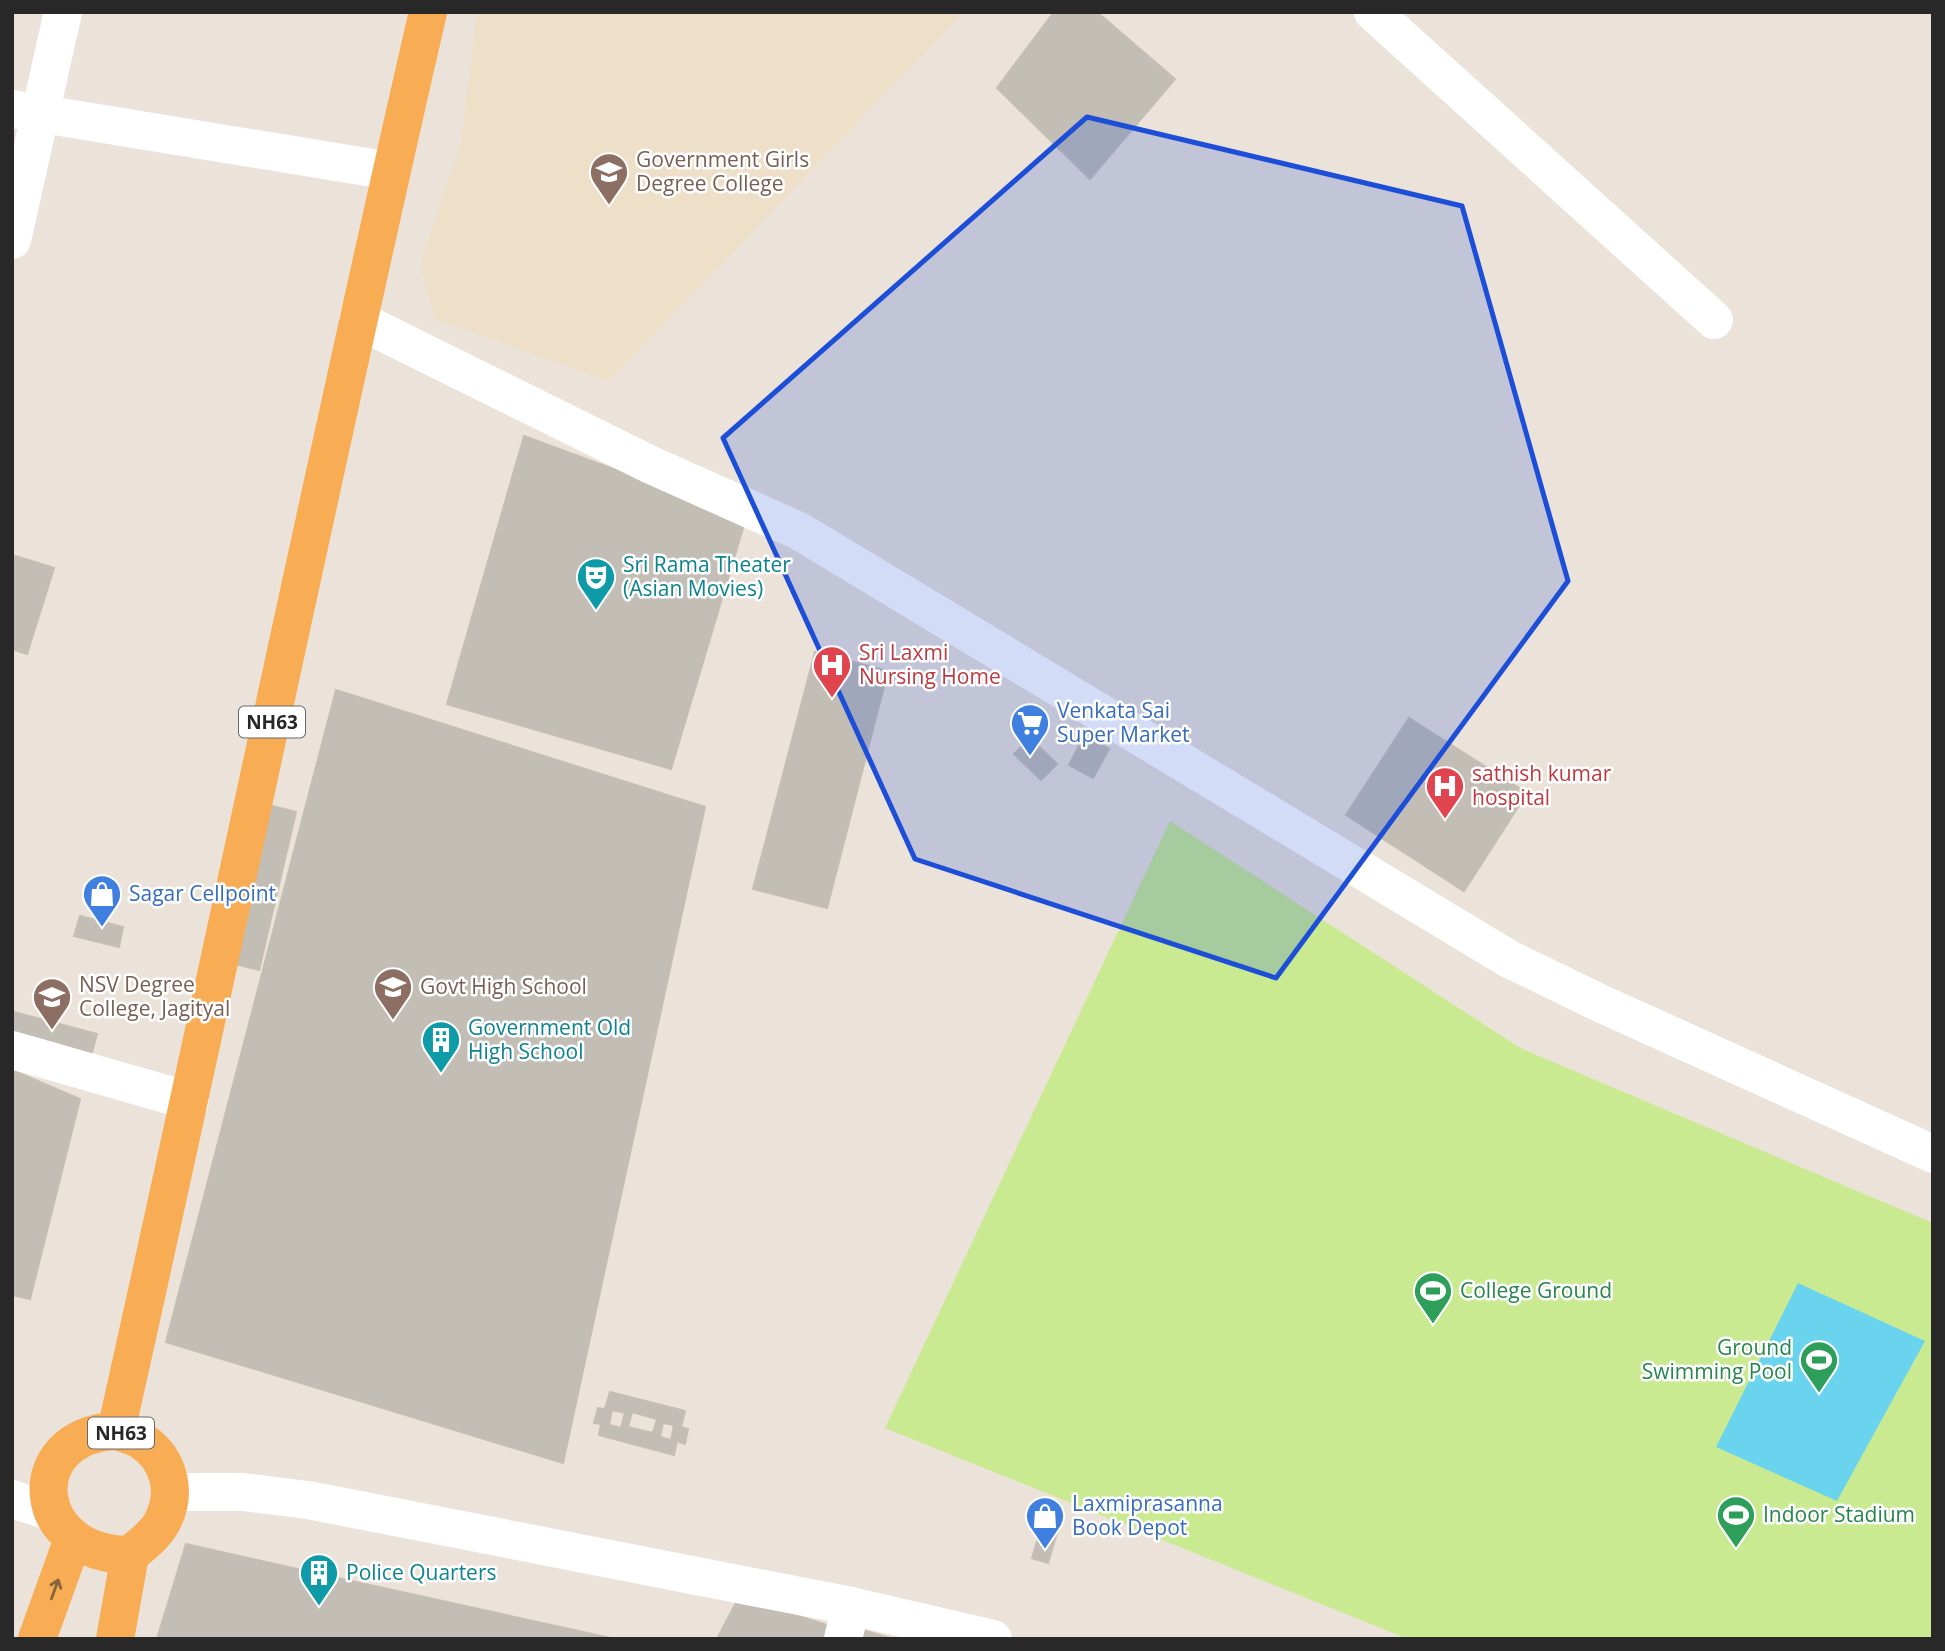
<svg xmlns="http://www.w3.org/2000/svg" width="1945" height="1651" font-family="'Open Sans',sans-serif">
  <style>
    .education { fill: #eddfc8 }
    .pitch { fill: #c9ea90 }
    .water { fill: #6ad4ef }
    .building { fill: #c2bdb5; stroke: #c6beb3; stroke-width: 2; fill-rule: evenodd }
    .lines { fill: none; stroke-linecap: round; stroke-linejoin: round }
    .minor { stroke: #fff; stroke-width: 38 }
    .tertiary { stroke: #fff; stroke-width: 38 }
    .secondary { stroke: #fff; stroke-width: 38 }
    .trunk { stroke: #f8ac54; stroke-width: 38 }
    .oneway { stroke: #86633c }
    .marked { fill: #1d4ed8; fill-opacity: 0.2; stroke: #1d4ed8; stroke-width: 5; stroke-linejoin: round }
    .labels { text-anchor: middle; stroke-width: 5; stroke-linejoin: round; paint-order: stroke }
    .shield { fill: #fff; stroke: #686868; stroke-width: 2 }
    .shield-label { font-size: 19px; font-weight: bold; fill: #282828 }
    .education-label { font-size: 21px; fill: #785e54; stroke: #fff; text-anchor: start }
    .culture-label { font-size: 21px; fill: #0d838f; stroke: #fff; text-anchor: start }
    .health-label { font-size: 21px; fill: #be3a42; stroke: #fff; text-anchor: start }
    .shop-label { font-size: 21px; fill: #366cbe; stroke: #fff; text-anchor: start }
    .leisure-label { font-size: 21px; fill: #27864d; stroke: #fff; text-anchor: start }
  </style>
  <rect width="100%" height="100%" fill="#ebe2d9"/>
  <polygon class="education" points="477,12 964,12 609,381 435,319 420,264 460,148"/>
  <polygon class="pitch" points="1170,821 1522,1049 1933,1223 1933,1639 1408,1639 885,1428"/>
  <polygon class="water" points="1798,1283 1925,1341 1837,1501 1716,1447"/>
  <g class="building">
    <polygon points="1054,12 1097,12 1175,79 1090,179 997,88"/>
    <polygon points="524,436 746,518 671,769 447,704"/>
    <polygon points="12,555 54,568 27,654 12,649"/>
    <polygon points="815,652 888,671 827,908 753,889"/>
    <polygon points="336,690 705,807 563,1463 166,1342"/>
    <polygon points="1409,718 1527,793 1464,891 1346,815"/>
    <polygon points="1084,736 1109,749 1093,778 1069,765"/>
    <polygon points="1030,738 1057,764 1041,780 1014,754"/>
    <polygon points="268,805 296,812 259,970 231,963"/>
    <polygon points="80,916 123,927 119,947 74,936"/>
    <polygon points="14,1012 97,1034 89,1063 12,1043"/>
    <polygon points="12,1070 80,1099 30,1299 12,1295"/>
    <path d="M610,1392l75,19 -4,16 7,2 -3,15 -8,-3 -3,14 -75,-20 2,-11 -7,-1 4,-15 7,1zM612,1410l13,3 -4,15 -12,-3zM632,1412l25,7 -4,14 -25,-6zM663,1423l11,2 -3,15 -11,-3z"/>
    <polygon points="1042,1525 1058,1530 1048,1563 1032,1558"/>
    <polygon points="186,1544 329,1576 615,1639 157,1639"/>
    <polygon points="739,1597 836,1628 833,1639 717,1639"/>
    <polygon points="859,1629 893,1639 856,1639"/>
  </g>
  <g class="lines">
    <g class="minor">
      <polyline points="1373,12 1714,320"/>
      <polyline points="12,109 391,171"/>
      <polyline points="12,240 63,12"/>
      <polyline points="358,320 651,465 799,531 1509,959 1602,1004 1933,1154"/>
      <polyline points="12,1050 190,1101"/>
      <polyline points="843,1639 851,1606"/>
    </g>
    <polyline class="tertiary" points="12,1499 52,1512"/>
    <polyline class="secondary" points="172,1492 242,1492 308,1500 851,1606 993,1639"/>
    <g class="trunk">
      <path d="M116,1431c106,-472 203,-947 312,-1419"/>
      <path d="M116,1431c8,3 19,5 26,10 28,19 36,53 19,83 -7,12 -21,22 -31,31 -102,0 -110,-120 -14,-124z"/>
      <polyline points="37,1639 73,1539"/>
      <polyline points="115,1639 130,1555"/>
    </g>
  </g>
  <defs><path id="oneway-shaft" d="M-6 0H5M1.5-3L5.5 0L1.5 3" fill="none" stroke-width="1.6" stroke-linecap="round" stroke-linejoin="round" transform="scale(1.75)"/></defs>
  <use class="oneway" href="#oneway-shaft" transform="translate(55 1589) rotate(-70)"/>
  <path class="marked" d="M1087,117l375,89 106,375 -292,397 -361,-119 -192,-421z"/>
  <defs>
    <g id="university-pin" transform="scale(2.0125)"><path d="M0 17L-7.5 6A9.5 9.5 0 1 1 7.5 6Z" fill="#8d6e63" stroke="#fff"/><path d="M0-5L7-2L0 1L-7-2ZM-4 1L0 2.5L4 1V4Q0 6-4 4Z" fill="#fff"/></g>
    <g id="theatre-pin" transform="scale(2.0125)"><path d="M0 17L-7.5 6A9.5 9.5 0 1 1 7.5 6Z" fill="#0f9aa8" stroke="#fff"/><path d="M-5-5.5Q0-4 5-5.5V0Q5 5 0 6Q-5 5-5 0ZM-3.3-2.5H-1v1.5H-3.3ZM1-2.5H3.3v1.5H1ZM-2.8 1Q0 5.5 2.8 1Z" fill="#fff"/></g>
    <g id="hospital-pin" transform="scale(2.0125)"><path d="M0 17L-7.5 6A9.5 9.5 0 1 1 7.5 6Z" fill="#e0444e" stroke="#fff"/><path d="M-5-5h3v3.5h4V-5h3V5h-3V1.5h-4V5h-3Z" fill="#fff"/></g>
    <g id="supermarket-pin" transform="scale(2.0125)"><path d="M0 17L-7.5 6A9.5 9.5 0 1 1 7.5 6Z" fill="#3f7fe0" stroke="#fff"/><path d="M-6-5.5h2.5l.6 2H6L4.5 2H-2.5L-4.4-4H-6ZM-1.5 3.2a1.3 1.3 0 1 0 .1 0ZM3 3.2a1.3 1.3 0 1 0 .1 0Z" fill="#fff"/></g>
    <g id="shop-pin" transform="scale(2.0125)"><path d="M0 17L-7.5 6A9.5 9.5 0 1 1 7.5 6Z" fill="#3f7fe0" stroke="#fff"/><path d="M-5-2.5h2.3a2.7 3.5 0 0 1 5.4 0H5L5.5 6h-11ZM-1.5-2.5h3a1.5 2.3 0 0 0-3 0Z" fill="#fff"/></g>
    <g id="school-pin" transform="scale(2.0125)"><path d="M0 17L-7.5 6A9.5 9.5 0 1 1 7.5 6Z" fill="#8d6e63" stroke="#fff"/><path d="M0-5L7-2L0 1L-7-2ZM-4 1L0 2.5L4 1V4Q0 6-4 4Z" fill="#fff"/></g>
    <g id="building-pin" transform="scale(2.0125)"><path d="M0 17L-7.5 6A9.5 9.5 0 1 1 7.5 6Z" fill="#0f9aa8" stroke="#fff"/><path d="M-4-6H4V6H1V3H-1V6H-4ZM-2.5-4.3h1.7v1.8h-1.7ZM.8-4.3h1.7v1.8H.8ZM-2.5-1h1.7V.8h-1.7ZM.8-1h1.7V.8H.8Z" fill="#fff"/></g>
    <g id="stadium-pin" transform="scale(2.0125)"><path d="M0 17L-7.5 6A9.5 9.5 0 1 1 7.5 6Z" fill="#2e9e5b" stroke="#fff"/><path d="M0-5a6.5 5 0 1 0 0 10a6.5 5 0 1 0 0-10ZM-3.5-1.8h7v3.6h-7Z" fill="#fff"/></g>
  </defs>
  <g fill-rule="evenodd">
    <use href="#university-pin" x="609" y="172"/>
    <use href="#theatre-pin" x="596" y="577"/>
    <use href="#hospital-pin" x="832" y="665"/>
    <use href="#supermarket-pin" x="1030" y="723"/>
    <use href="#hospital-pin" x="1445" y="786"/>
    <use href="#shop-pin" x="102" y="894"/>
    <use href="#school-pin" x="393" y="987"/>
    <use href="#university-pin" x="52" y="997"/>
    <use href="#building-pin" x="441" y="1040"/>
    <use href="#stadium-pin" x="1433" y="1291"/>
    <use href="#stadium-pin" x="1819" y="1360"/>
    <use href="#stadium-pin" x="1736" y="1515"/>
    <use href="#shop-pin" x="1045" y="1516"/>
    <use href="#building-pin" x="319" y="1573"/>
  </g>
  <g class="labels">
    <g class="shield">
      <rect x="239" y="706.5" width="66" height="31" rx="5"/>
      <rect x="88" y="1417.5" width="66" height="31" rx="5"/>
    </g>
    <g class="shield-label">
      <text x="272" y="729">NH63</text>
      <text x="121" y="1440">NH63</text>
    </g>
    <g class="education-label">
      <text x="636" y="167">Government Girls<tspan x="636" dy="24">Degree College</tspan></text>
      <text x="79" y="992">NSV Degree<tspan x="79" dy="24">College, Jagityal</tspan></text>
      <text x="420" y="994">Govt High School</text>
    </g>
    <g class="culture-label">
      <text x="623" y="572">Sri Rama Theater<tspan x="623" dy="24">(Asian Movies)</tspan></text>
      <text x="468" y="1035">Government Old<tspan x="468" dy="24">High School</tspan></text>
      <text x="346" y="1580">Police Quarters</text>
    </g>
    <g class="health-label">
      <text x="859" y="660">Sri Laxmi<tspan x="859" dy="24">Nursing Home</tspan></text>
      <text x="1472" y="781">sathish kumar<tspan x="1472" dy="24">hospital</tspan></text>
    </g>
    <g class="shop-label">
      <text x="1057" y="718">Venkata Sai<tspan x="1057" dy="24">Super Market</tspan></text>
      <text x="129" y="901">Sagar Cellpoint</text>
      <text x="1072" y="1511">Laxmiprasanna<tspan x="1072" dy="24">Book Depot</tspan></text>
    </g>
    <g class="leisure-label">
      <text x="1460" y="1298">College Ground</text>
      <text x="1792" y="1355" text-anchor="end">Ground<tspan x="1792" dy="24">Swimming Pool</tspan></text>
      <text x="1763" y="1522">Indoor Stadium</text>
    </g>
  </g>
  <rect width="1945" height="1651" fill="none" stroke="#282828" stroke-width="28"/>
</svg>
